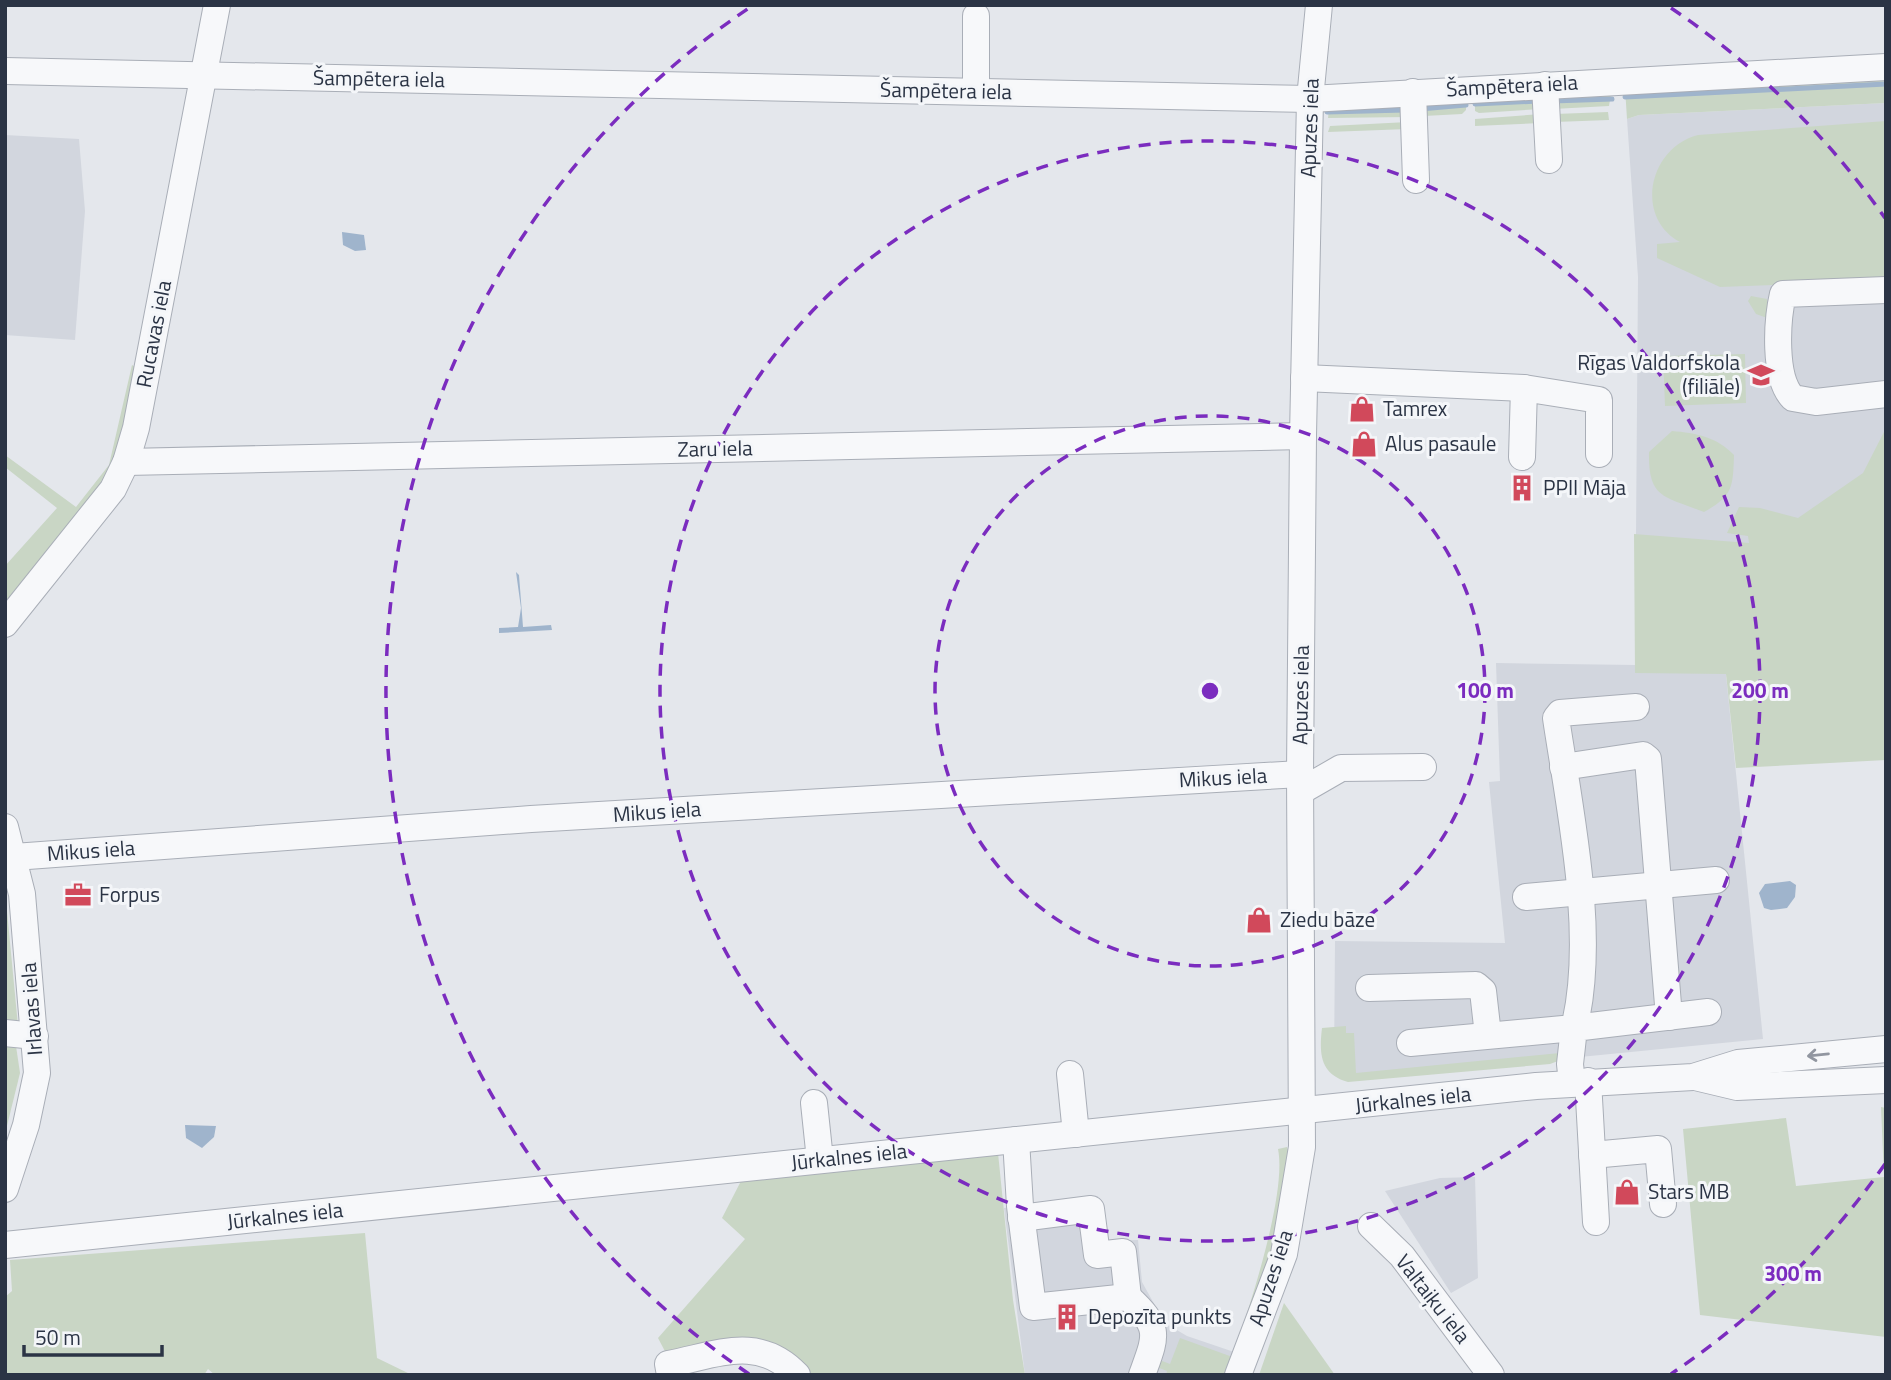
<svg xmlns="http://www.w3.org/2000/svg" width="1891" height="1380" font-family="'Titillium Web',sans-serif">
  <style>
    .built { fill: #d2d6de }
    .green { fill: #c9d6c5 }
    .water { fill: #9fb4cc }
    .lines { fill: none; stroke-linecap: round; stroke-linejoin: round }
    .stream { stroke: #9fb4cc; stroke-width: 5 }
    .minor-casing { stroke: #a9aeb7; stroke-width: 28 }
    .minor { stroke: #f7f8fa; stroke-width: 26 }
    .oneway { stroke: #9196a0 }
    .ring { fill: none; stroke: #7b2cbf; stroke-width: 3.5; stroke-dasharray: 12 9 }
    .labels { text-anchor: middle; stroke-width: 6; stroke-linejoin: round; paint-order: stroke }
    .street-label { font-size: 21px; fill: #2b3445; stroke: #f4f6f9 }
    .poi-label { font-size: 21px; fill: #2b3445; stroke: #f4f6f9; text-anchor: start }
    .centre { fill: #7b2cbf; stroke: #f4f6f9; stroke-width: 3.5 }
    .ring-label { font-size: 21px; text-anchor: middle; font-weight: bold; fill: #7b2cbf; stroke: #f4f6f9; stroke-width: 6; stroke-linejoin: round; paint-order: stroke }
  </style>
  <rect width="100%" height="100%" fill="#e4e7ec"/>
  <g class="built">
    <polygon points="1886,103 1886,656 1726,675 1763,1039 1356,1079 1334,1066 1335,941 1505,943 1489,782 1500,781 1496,663 1635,665 1638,277 1627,119 1639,115"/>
    <polygon points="5,135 79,139 85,211 75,340 5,335"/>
    <polygon points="1475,1177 1478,1278 1451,1293 1385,1191 1440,1178"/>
    <polygon points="1098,1196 1106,1241 1138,1240 1142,1282 1157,1309 1170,1326 1187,1336 1240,1354 1232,1375 1025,1375 1004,1208"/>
  </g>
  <g class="green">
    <polygon points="1886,76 1886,103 1639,115 1627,119 1625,88"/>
    <polygon points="1539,94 1541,109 1479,113 1475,111 1475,101"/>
    <polygon points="1552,94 1611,94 1609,106 1553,109"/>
    <polygon points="1466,101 1466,110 1462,114 1424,116 1420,104"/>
    <polygon points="1405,104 1409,117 1328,118 1329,109"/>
    <polygon points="1608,112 1609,120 1555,122 1555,114"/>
    <polygon points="1541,114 1541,123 1475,126 1475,119"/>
    <path d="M1886,121v160l-166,6 -63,-29v-14l23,-2c-47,-26 -30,-95 18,-107z"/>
    <polygon points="1408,122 1408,129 1328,132 1330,126"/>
    <polygon points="1751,296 1767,299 1770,319 1756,314 1748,301"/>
    <polygon points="1745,354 1746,403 1665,406 1663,356"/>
    <polygon points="132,365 137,368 119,460 5,608 5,566 57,508 5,467 5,455 76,507 109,465"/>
    <polygon points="1886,428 1886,760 1736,768 1726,674 1635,673 1634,534 1749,543 1748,536 1727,533 1739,507 1760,508 1798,518 1863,473"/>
    <path d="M1672,431c24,2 45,6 62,24 -1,32 -1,41 -30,57 -40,-16 -56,-13 -55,-60z"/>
    <polygon points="5,890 18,1026 5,1031"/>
    <path d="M1346,1026v7h8l2,40 204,-20 -2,8 -8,3 -202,18c-28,-8 -29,-28 -26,-54z"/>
    <polygon points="5,1040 16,1046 20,1073 5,1134"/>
    <polygon points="1881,1107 1886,1108 1886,1337 1700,1315 1683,1129 1786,1118 1796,1186 1884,1177"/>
    <path d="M1287,1147l2,7 -18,114 -37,84c16,-46 53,-159 44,-203z"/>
    <path d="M998,1153l15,147 12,75h-213c-52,-53 -80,-40 -144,-18l-10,-19 87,-99 -23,-21 19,-37z"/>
    <polygon points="365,1233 377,1358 412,1375 215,1375 208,1369 204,1375 5,1375 5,1297 12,1291 10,1260"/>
    <polygon points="1284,1303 1335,1375 1259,1375"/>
    <polygon points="1180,1338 1238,1359 1232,1375 1166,1375 1167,1371 1154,1366 1157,1359 1170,1364"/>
  </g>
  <g class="water">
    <polygon points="342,232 364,235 366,250 355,251 343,245"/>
    <polygon points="516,572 519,575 523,627 551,625 552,630 499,633 499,628 518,627 521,608"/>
    <polygon points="1790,881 1796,885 1795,897 1787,908 1771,910 1764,908 1759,893 1765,884"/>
    <polygon points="185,1125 216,1126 214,1137 202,1148 186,1138"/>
  </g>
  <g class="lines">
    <g class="stream">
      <polyline points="1625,97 1886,84"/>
      <polyline points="1552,101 1612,99"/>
      <polyline points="1475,104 1538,101"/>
      <polyline points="1420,109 1466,105"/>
      <polyline points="1327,112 1405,110"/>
    </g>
    <g class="minor-casing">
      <g id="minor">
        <polyline points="976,16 976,91"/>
        <polyline points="5,71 1310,99 1886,67"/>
        <polyline points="1545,85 1549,160"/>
        <polyline points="1413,92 1416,180"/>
        <path d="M1886,290l-103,4c-6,26 -10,84 10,104l23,4 70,-8"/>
        <polyline points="1304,378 1524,388"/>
        <polyline points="1522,457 1524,388 1599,400 1599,454"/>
        <polyline points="126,462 1303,436"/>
        <polyline points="5,624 113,489 126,462 136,428 217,5"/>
        <polyline points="1563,767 1643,755 1648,759 1669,1017"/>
        <polyline points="1301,791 1341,768 1423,767"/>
        <polyline points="5,827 22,894 37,1073 26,1125 5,1189"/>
        <polyline points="14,857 531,819 1300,774"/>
        <polyline points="1526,897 1716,880"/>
        <polyline points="1369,988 1476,985 1483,991 1488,1035"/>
        <polyline points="5,1033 35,1036"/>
        <path d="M1410,1043l164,-15c23,-92 -4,-216 -18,-310l4,-5 76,-6"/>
        <polyline points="1070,1074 1076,1134"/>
        <polyline points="1695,1077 1737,1087 1886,1080"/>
        <polyline points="1588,1081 1596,1222"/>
        <polyline points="1572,1083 1570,1064 1574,1028 1708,1012"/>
        <polyline points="814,1103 820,1160"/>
        <path d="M1016,1140l4,66 13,101 95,-10c34,31 28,39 14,78"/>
        <polyline points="1592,1155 1658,1149 1663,1204"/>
        <polyline points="1021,1218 1091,1209 1097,1255 1123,1252 1128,1297"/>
        <polyline points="1371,1226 1402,1256 1491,1375"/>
        <polyline points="5,1245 1536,1086 1693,1077 1738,1063 1886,1049"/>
        <path d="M670,1375l-2,-11c49,-9 90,-30 129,11"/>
        <polyline points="1238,1375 1284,1254 1302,1147 1300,774 1303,436 1310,99 1319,5"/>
      </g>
    </g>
    <use href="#minor" class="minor"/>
  </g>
  <defs><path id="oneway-shaft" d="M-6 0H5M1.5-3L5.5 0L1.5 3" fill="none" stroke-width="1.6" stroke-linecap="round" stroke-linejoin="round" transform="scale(1.75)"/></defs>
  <use class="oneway" href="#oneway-shaft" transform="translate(1818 1055) rotate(174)"/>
  <g class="ring">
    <circle cx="1210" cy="691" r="275"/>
    <circle cx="1210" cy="691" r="550"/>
    <path d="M1885 1164A824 824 0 0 1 1671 1374M749 1374A824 824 0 0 1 749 8M1671 8A824 824 0 0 1 1885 218"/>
  </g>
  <defs>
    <g id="school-bare" transform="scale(2.1)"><path d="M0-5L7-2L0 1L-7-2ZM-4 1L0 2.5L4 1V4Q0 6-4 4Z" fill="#d1495b" stroke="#f4f6f9" stroke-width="2.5" paint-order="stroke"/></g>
    <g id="shop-bare" transform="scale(2.1)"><path d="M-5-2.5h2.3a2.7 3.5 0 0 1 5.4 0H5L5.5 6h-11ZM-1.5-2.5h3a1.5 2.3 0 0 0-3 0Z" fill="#d1495b" stroke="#f4f6f9" stroke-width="2.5" paint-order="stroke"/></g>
    <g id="building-bare" transform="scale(2.1)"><path d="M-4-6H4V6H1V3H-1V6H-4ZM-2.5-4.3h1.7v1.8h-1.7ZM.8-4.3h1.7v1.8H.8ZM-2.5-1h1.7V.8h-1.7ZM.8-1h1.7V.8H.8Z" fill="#d1495b" stroke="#f4f6f9" stroke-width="2.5" paint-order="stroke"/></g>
    <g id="office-bare" transform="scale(2.1)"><path d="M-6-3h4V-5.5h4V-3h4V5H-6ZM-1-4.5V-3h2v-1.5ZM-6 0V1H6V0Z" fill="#d1495b" stroke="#f4f6f9" stroke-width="2.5" paint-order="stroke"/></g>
  </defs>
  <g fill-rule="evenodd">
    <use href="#school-bare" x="1761" y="375"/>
    <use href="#shop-bare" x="1362" y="409"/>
    <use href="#shop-bare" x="1364" y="444"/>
    <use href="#building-bare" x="1522" y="488"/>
    <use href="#office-bare" x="78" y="895"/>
    <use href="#shop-bare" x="1259" y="920"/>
    <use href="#shop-bare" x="1627" y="1192"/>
    <use href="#building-bare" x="1067" y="1317"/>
  </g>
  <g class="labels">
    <g class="street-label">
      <text transform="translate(379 79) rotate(1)" y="7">Šampētera iela</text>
      <text transform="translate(1512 86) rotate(-3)" y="7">Šampētera iela</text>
      <text transform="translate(946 91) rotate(1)" y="7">Šampētera iela</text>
      <text transform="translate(1310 128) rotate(-88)" y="7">Apuzes iela</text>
      <text transform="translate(154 334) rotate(-79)" y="7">Rucavas iela</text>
      <text transform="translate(715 449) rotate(-1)" y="7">Zaru iela</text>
      <text transform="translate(1301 695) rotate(-89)" y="7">Apuzes iela</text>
      <text transform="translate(1223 778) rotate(-3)" y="7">Mikus iela</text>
      <text transform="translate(657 812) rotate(-4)" y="7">Mikus iela</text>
      <text transform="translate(91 851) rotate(-4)" y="7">Mikus iela</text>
      <text transform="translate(32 1009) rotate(-94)" y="7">Irlavas iela</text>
      <text transform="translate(1413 1100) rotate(-6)" y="7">Jūrkalnes iela</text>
      <text transform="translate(849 1157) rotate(-6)" y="7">Jūrkalnes iela</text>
      <text transform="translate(285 1216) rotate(-6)" y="7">Jūrkalnes iela</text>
      <text transform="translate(1271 1278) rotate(-72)" y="7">Apuzes iela</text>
      <text transform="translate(1433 1299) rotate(52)" y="7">Valtaiķu iela</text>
    </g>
    <g class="poi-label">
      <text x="1740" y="370" text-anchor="end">Rīgas Valdorfskola<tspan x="1740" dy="24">(filiāle)</tspan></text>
      <text x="1383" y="416">Tamrex</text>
      <text x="1385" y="451">Alus pasaule</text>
      <text x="1543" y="495">PPII Māja</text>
      <text x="99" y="902">Forpus</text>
      <text x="1280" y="927">Ziedu bāze</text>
      <text x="1648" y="1199">Stars MB</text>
      <text x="1088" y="1324">Depozīta punkts</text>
    </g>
  </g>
  <circle cx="1210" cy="691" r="10" class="centre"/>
  <g class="ring-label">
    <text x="1485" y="698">100 m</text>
    <text x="1760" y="698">200 m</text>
    <text x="1793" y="1281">300 m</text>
  </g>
  <rect width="1891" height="1380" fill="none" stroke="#2b3445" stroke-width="14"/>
  <path d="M24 1345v10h138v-10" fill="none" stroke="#2b3445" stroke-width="3.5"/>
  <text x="35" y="1345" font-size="21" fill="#2b3445" stroke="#f4f6f9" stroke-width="5" paint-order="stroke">50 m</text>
</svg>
